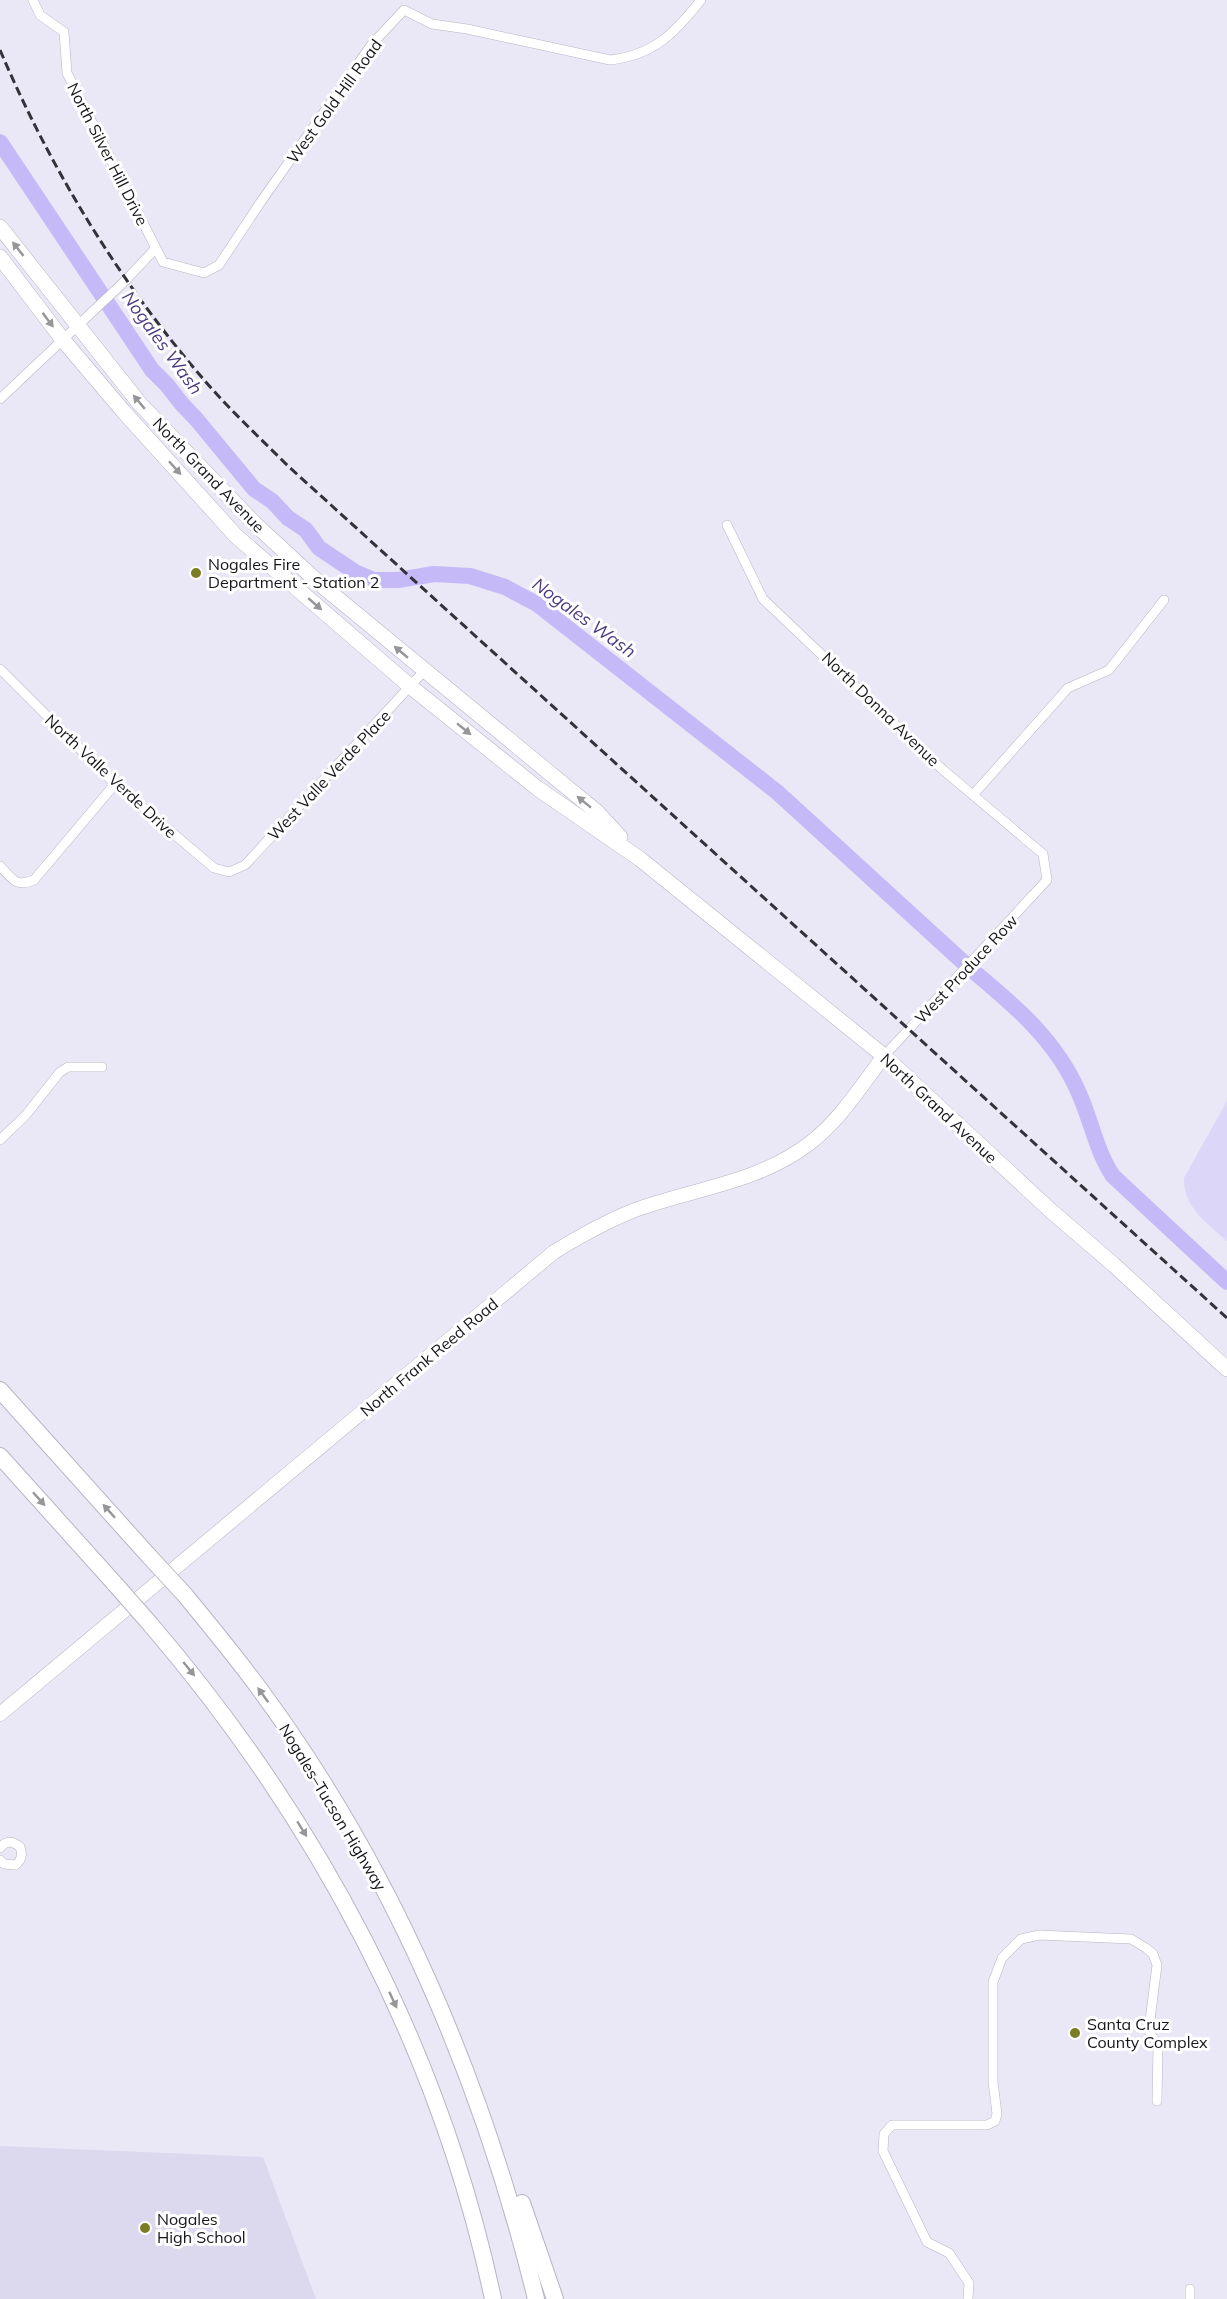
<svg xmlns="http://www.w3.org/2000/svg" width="1227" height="2299" font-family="Mulish,sans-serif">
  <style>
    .built { fill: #dcd9ef }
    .green { fill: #dcd6f8 }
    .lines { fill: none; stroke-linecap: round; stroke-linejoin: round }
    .river { stroke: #c5baf7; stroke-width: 16 }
    .street-casing { stroke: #b7b5c3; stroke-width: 10 }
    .secondary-casing { stroke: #b7b5c3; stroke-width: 15 }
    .primary-casing { stroke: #b7b5c3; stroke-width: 16 }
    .highway-casing { stroke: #b7b5c3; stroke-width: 18 }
    .street { stroke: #fff; stroke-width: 9 }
    .secondary { stroke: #fff; stroke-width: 14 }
    .primary { stroke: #fff; stroke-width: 15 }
    .highway { stroke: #fff; stroke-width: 16 }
    .rail { stroke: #333139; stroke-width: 3; stroke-dasharray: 9 4.5; stroke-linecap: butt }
    .highway-bridge-casing { stroke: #b7b5c3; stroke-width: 18; stroke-linecap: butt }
    .highway-bridge { stroke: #fff; stroke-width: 16 }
    .oneway { fill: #969698 }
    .poi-dot { fill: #7c7c25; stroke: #fff; stroke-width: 2 }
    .labels { text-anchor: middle; stroke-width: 6; stroke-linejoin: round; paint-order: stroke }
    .street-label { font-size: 16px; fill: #16151b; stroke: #fff }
    .poi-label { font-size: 16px; fill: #16151b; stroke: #fff; text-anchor: start }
    .water-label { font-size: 18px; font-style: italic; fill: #4c3981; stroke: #fff }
  </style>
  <rect width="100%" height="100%" fill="#eae7f7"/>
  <polygon class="built" points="0,2146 263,2157 316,2299 0,2299"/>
  <path class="green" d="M1227,1101v140c-20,-18 -44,-34 -43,-63z"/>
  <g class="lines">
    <g class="river">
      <polyline points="0,142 152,370 167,385 181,403 197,420 254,489 272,501 288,518 306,530 319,548 355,572 374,580 398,580 434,574 470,576 505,587 537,604 777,792 963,962"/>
      <path d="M972,970c42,35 83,69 106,121 13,28 18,60 35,85l114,106"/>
    </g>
    <g class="street-casing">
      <g id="street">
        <path d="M33,0l7,15 24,17 3,41 96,189 41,11 15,-8 41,-62 112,-159 32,-34 28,14 35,5 143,31c44,-5 65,-27 91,-60"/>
        <polyline points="0,399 126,280 155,249"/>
        <polyline points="727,525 763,599 942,769 1043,854 1047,880 884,1056"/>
        <polyline points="0,669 115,784 214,868 229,872 245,865 424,671"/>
        <polyline points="973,795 1068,688 1109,670 1164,600"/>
        <path d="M0,866c12,12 15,22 34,14l81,-96"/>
        <polyline points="0,1140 25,1116 60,1072 68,1067 102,1067"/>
        <path d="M0,1848c6,-8 13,-7 20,-1 3,8 2,13 -5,18l-11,-1 -4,-4"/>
        <polyline points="968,2299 969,2283 949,2253 927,2242 883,2151 884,2134 892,2125 987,2125 995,2121 997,2114 993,2082 993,1982 1002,1958 1021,1939 1039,1935 1131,1939 1146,1948 1153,1954 1157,1965 1149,2028 1150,2034 1158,2044 1157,2101"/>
        <polyline points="1190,2299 1190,2289"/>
      </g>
    </g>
    <g class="secondary-casing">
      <path id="secondary" d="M0,1714l554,-462c26,-16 53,-31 81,-42 60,-22 123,-27 175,-67 30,-23 51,-57 74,-87"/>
    </g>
    <g class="primary-casing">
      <g id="primary">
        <polyline points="0,227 140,404 255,524 320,584 597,812 620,837"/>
        <polyline points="0,257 63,340 123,411 236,536 411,687 537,788 640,859 884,1056 1050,1210 1114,1265 1227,1369"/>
      </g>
    </g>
    <g class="highway-casing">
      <g id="highway">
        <polyline points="0,1390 148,1555"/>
        <polyline points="0,1456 115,1584"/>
        <path d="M185,1595c26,32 52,63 76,96 133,181 222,391 275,608"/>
        <path d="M151,1625c166,194 289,423 342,674"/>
        <polyline points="522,2203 555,2299"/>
      </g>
    </g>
    <use href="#street" class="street"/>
    <use href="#secondary" class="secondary"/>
    <use href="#primary" class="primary"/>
    <use href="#highway" class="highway"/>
    <path class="rail" d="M0,50c51,120 120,233 205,331 26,30 55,57 83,85l939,852"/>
    <g class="highway-bridge-casing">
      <g id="highway-bridge">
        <polyline points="148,1555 185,1595"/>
        <polyline points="115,1584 151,1625"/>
      </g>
    </g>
    <use href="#highway-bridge" class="highway-bridge"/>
  </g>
  <defs><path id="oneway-solid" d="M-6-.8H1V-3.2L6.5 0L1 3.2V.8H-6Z" transform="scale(1.5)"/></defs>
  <g class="oneway">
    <use href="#oneway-solid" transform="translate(18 249) rotate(-128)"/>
    <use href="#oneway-solid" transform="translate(48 320) rotate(53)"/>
    <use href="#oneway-solid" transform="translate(139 402) rotate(-130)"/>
    <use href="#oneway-solid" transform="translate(175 468) rotate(48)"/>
    <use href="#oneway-solid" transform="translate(315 604) rotate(41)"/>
    <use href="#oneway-solid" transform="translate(401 652) rotate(-140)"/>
    <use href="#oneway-solid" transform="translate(464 729) rotate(39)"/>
    <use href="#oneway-solid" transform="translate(584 802) rotate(-141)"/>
    <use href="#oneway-solid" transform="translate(39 1499) rotate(48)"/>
    <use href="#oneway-solid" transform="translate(109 1511) rotate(-132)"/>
    <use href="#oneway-solid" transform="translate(189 1669) rotate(51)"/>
    <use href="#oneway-solid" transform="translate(263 1695) rotate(-126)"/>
    <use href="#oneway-solid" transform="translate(302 1829) rotate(58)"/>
    <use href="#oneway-solid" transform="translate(393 2000) rotate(65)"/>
  </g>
  <g class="poi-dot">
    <circle cx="196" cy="573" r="6"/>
    <circle cx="1075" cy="2033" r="6"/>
    <circle cx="145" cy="2228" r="6"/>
  </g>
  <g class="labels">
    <g class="street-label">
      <text transform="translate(334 101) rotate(-54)" y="6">West Gold Hill Road</text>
      <text transform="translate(108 154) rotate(63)" y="6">North Silver Hill Drive</text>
      <text transform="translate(209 475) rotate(46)" y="6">North Grand Avenue</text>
      <text transform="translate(881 709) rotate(44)" y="6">North Donna Avenue</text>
      <text transform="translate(329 775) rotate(-47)" y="6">West Valle Verde Place</text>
      <text transform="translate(111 776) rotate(43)" y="6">North Valle Verde Drive</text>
      <text transform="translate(966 969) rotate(-47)" y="6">West Produce Row</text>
      <text transform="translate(939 1108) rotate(43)" y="6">North Grand Avenue</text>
      <text transform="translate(429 1357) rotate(-40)" y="6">North Frank Reed Road</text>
      <text transform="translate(333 1807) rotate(59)" y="6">Nogales–Tucson Highway</text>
    </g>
    <g class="poi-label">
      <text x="208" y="570">Nogales Fire<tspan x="208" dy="18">Department - Station 2</tspan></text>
      <text x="1087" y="2030">Santa Cruz<tspan x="1087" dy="18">County Complex</tspan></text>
      <text x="157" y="2225">Nogales<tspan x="157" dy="18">High School</tspan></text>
    </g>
    <g class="water-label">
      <text transform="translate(162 343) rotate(54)" y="6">Nogales Wash</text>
      <text transform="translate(584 618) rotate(36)" y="6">Nogales Wash</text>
    </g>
  </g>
</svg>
